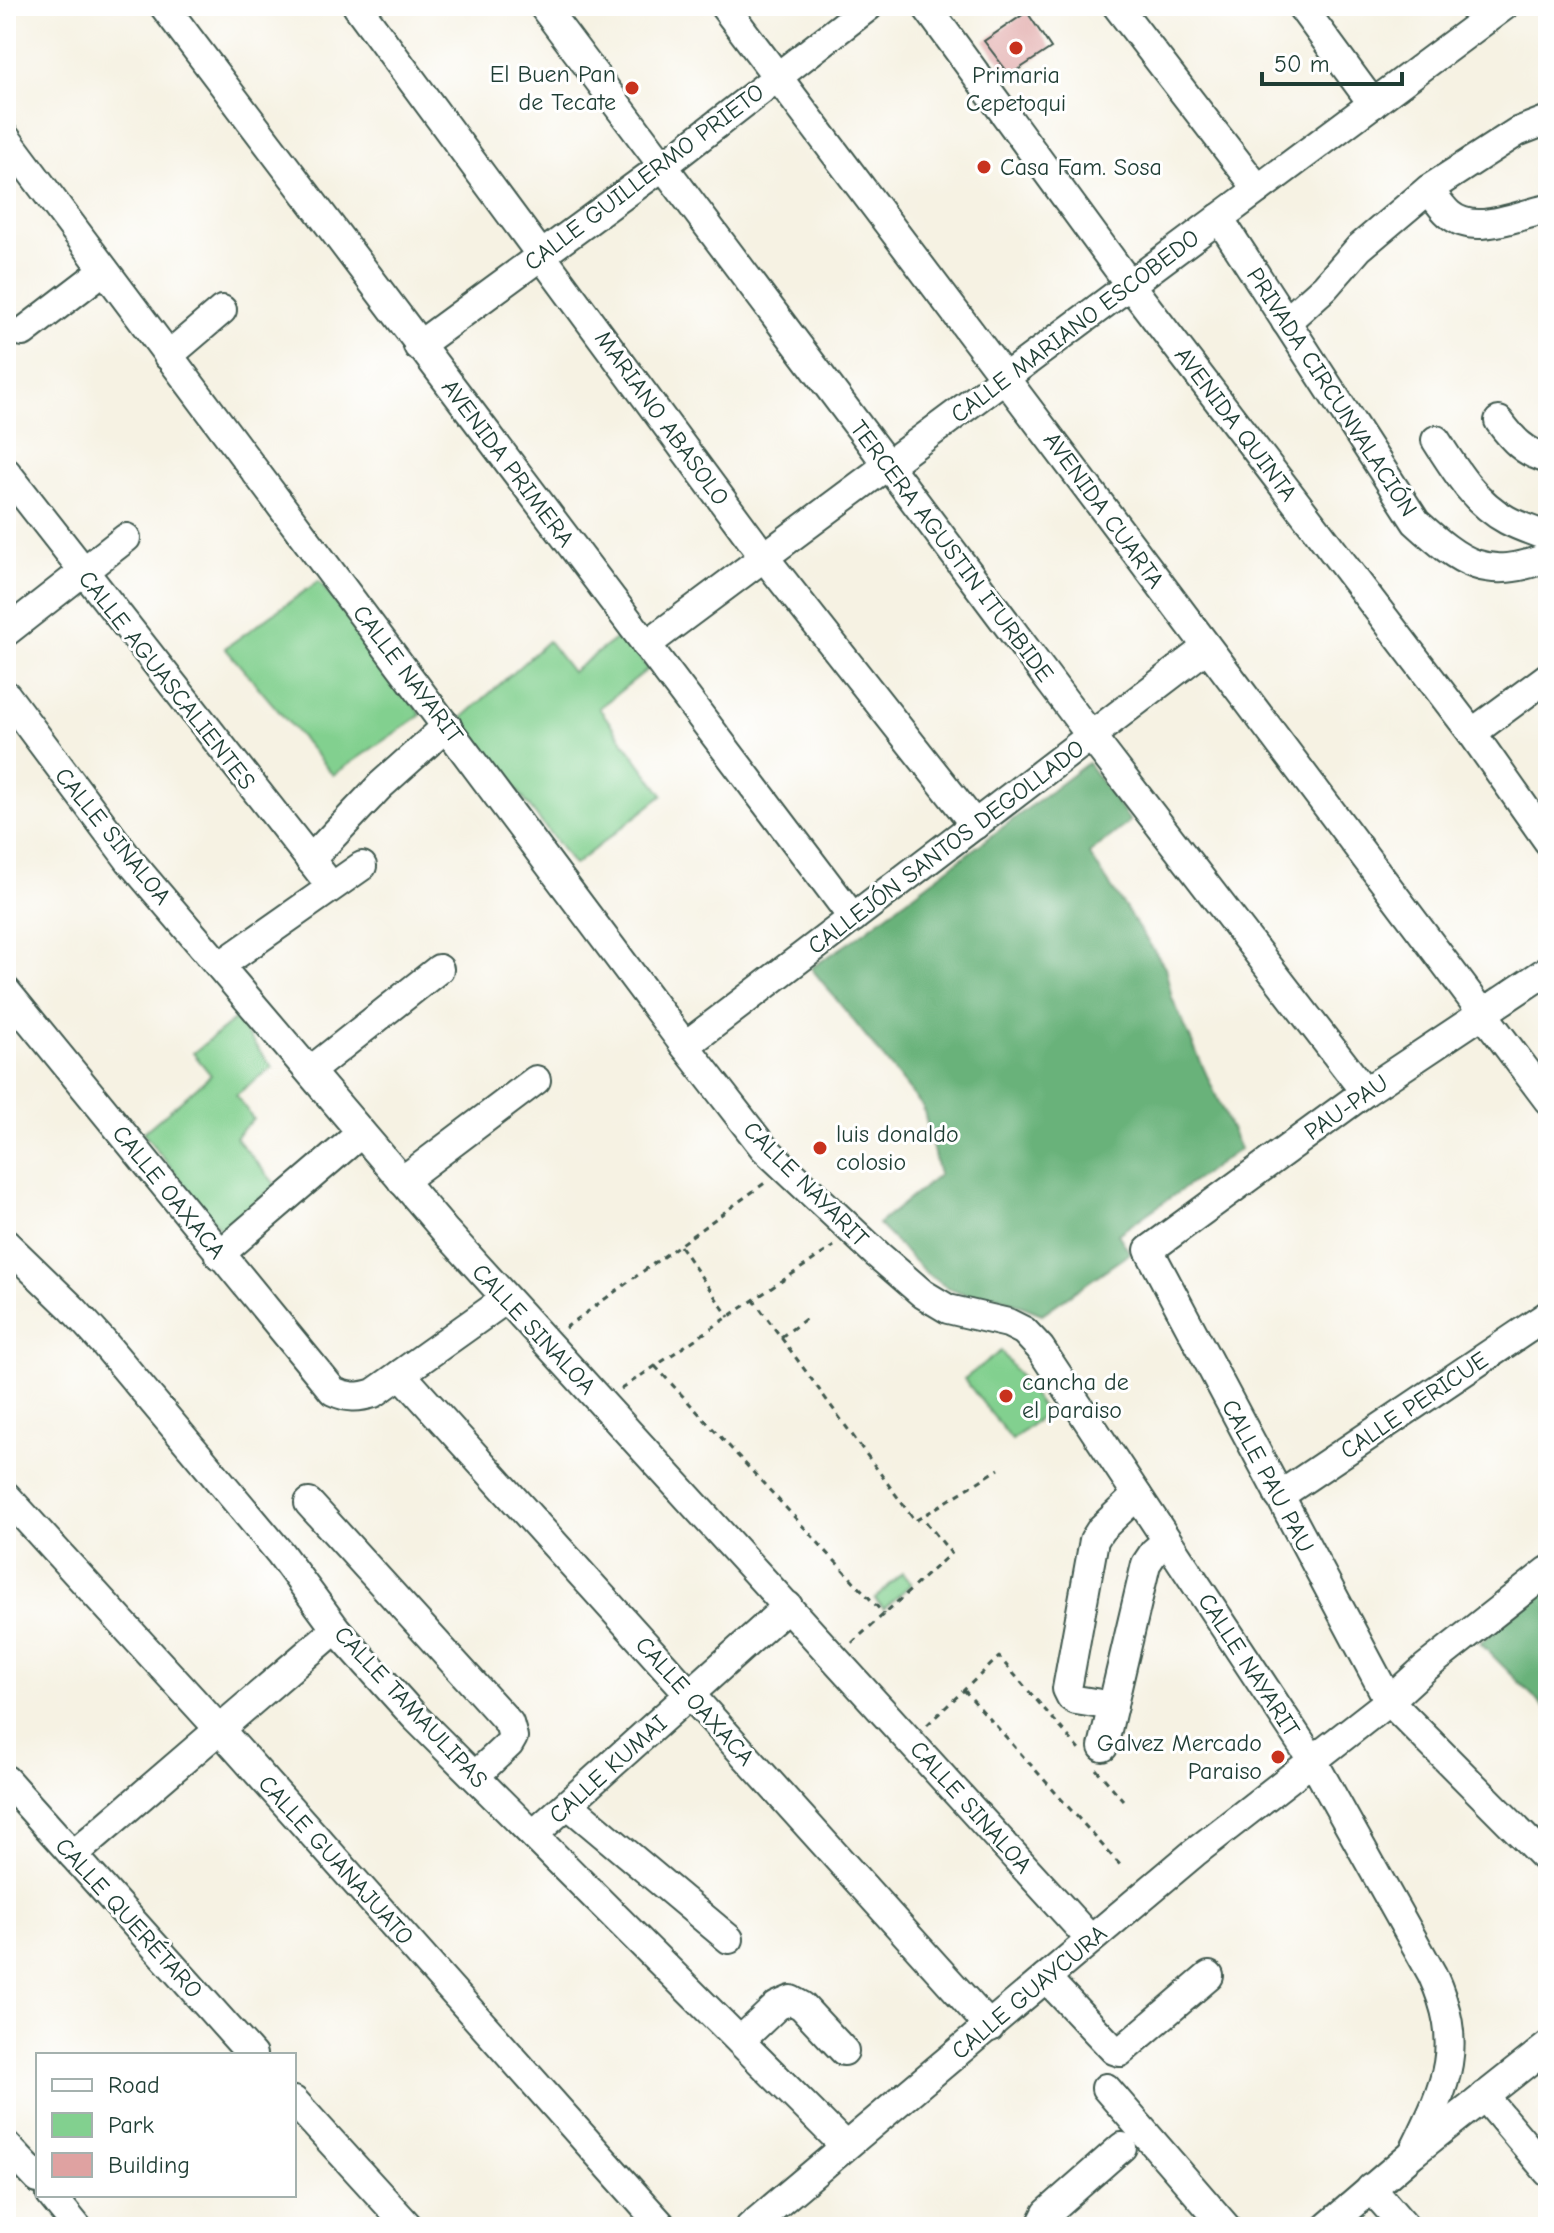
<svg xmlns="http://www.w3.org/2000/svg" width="1554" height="2233" font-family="'Comic Neue',sans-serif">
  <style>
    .green { fill: #82d08f; stroke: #508662; stroke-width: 2 }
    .forest { fill: #69b27a; stroke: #447857; stroke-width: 2 }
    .building { fill: #dfa2a1 }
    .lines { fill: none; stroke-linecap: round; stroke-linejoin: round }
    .minor-casing { stroke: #3f584e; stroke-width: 32 }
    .path { stroke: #3f584e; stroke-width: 3; stroke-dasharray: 6 6; stroke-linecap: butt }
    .minor { stroke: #fff; stroke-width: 28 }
    .poi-dot { fill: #c8321e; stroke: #fff; stroke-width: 3 }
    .labels { text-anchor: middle; stroke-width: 6; stroke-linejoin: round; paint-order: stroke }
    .poi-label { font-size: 24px; fill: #1f3d34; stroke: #fff; text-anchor: start }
    .street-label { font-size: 24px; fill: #1f3d34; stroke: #fff }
  </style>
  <rect width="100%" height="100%" fill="#fff"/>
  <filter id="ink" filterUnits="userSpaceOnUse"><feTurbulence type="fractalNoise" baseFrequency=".0125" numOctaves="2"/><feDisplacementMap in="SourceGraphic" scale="16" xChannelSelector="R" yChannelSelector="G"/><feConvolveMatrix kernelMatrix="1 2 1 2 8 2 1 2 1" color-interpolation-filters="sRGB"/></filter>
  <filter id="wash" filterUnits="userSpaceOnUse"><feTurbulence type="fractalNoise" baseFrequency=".006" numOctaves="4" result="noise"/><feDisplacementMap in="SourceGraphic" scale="32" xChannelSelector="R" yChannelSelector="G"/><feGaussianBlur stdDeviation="1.8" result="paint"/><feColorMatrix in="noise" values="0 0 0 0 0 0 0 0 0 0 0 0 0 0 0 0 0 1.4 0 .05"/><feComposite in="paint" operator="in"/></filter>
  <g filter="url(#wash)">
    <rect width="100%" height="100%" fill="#f6f2e3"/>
    <g class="green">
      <polygon points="319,581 421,715 333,775 225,648"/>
      <polygon points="622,634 648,669 599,708 663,795 574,865 462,718 548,641 572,672"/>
      <polygon points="235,1019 272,1067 236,1095 253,1119 235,1137 276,1185 221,1230 143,1133 211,1075 193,1053"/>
      <polygon points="1001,1351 1046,1413 1012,1440 964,1379"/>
      <polygon points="902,1573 911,1584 884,1609 875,1599"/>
    </g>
    <g class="forest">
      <polygon points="1088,763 1130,821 1089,854 1165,967 1172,998 1240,1149 1118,1234 1130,1253 1042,1314 997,1296 968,1295 948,1288 926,1273 878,1224 939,1175 923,1107 811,968 853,940"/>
      <polygon points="1548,1584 1548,1711 1480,1643"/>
    </g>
    <g id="blocks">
      <polygon class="building" points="1027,12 1051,48 1010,75 984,41"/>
    </g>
  </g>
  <g filter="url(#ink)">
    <use href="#blocks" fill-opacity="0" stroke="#3f584e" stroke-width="2"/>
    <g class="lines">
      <g class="minor-casing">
        <g id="minor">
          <polyline points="164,6 853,918"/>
          <polyline points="357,6 764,557 975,825"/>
          <polyline points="543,6 1091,736 1365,1092"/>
          <path d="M724,6c276,364 549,729 824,1094"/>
          <polyline points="926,6 1130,285 1472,733 1548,841"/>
          <polyline points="1117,6 1258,189"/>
          <polyline points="1301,6 1373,104"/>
          <path d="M6,138l679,908 79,102 114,107 45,39 25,15 60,14 16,8 16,17 273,413 119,213c34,74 14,111 -19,179"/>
          <path d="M1429,189c6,8 12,18 20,25 26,23 70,0 99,-5"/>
          <path d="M1219,218l197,304c45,41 70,60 132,35"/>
          <polyline points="1286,322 1325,287 1359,248 1429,189 1517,132 1548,120"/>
          <polyline points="23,332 104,270"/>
          <polyline points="418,346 663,166 869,6"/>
          <polyline points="168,356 222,310"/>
          <path d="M1499,421c14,19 26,32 49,38"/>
          <path d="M1436,440c19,30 39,63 71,80 13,7 27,11 41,17"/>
          <polyline points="6,472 331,886"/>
          <polyline points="6,632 126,538"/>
          <polyline points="646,645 1504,6"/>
          <polyline points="6,695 130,861 446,1232 1090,1939"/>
          <polyline points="1472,733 1548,677"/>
          <polyline points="310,860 381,785 447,726"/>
          <polyline points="221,965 362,866"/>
          <polyline points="1548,970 1365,1092 1149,1250 1389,1701 1548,1861"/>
          <path d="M6,991l327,400c15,7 25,7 41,2l132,-94"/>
          <polyline points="685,1046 1206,648"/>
          <polyline points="310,1071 439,969"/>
          <polyline points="402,1181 536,1080"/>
          <polyline points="6,1244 73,1309 104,1343 280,1553 336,1629 415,1717 844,2145"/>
          <polyline points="219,1255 361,1133"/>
          <polyline points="401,1374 990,2027"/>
          <polyline points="6,1496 220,1730 663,2227"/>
          <polyline points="1279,1496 1548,1315"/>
          <polyline points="309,1503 509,1723 513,1737 509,1744 475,1776"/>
          <polyline points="1113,1706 1076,1700 1071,1697 1067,1689 1094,1540 1101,1529 1137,1495"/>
          <polyline points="1103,1747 1146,1564 1154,1552 1167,1541"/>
          <polyline points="6,1780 252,2055"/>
          <polyline points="569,1805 729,1939"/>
          <polyline points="534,1834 788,1606"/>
          <polyline points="73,1855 336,1629"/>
          <polyline points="1046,1978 1114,2050 1120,2052 1209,1976"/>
          <polyline points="740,2041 777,2006 791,2000 802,2006 844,2051"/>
          <polyline points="1106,2088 1226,2227"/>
          <polyline points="1484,2096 1548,2172"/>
          <polyline points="294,2101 409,2227"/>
          <polyline points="6,2145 38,2179"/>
          <polyline points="1371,2188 1405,2227"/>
          <polyline points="51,2195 77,2227"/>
          <polyline points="750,2227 1194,1853 1389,1701 1425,1668 1548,1571"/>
          <polyline points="1040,2227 1047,2213 1122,2147"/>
          <polyline points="1327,2227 1413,2153 1548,2046"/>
        </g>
      </g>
      <g class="path">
        <polyline points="680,1246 729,1317"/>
        <polyline points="753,1299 915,1521 999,1469"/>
        <polyline points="565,1328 766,1182"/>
        <polyline points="781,1337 807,1318"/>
        <polyline points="655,1366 884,1614"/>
        <polyline points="621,1389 834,1246"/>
        <polyline points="852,1643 951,1553 922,1517"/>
        <polyline points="964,1690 1121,1866"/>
        <polyline points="927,1725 999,1657 1081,1751"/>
        <polyline points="1096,1769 1123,1800"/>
      </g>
      <use href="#minor" class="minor"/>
    </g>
  </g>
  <g class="poi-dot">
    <circle cx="1016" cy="48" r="8"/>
    <circle cx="632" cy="88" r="8"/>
    <circle cx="984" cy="167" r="8"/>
    <circle cx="820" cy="1148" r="8"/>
    <circle cx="1006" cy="1396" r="8"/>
    <circle cx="1278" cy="1757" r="8"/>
  </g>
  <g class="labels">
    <g class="poi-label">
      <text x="616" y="82" text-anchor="end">El Buen Pan<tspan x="616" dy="28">de Tecate</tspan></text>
      <text x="1016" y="83" text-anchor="middle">Primaria<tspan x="1016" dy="28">Cepetoqui</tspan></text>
      <text x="1000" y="175">Casa Fam. Sosa</text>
      <text x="836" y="1142">luis donaldo<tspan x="836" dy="28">colosio</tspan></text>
      <text x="1022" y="1390">cancha de<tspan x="1022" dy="28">el paraiso</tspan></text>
      <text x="1262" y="1751" text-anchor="end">Galvez Mercado<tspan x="1262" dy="28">Paraiso</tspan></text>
    </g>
    <g class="street-label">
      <text transform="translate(644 177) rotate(-37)" y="8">CALLE GUILLERMO PRIETO</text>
      <text transform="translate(1075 326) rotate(-37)" y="8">CALLE MARIANO ESCOBEDO</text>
      <text transform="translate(1332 392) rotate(57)" y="8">PRIVADA CIRCUNVALACIÓN</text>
      <text transform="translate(662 418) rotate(54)" y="8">MARIANO ABASOLO</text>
      <text transform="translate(1236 424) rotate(53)" y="8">AVENIDA QUINTA</text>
      <text transform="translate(508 463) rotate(53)" y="8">AVENIDA PRIMERA</text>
      <text transform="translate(1104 510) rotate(54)" y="8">AVENIDA CUARTA</text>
      <text transform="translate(952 551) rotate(53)" y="8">TERCERA AGUSTIN ITURBIDE</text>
      <text transform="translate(408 674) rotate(53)" y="8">CALLE NAYARIT</text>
      <text transform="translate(167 680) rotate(52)" y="8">CALLE AGUASCALIENTES</text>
      <text transform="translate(113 836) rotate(51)" y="8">CALLE SINALOA</text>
      <text transform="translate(946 847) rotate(-37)" y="8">CALLEJÓN SANTOS DEGOLLADO</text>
      <text transform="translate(1346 1107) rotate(-35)" y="8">PAU-PAU</text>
      <text transform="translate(806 1184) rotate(45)" y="8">CALLE NAYARIT</text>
      <text transform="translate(169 1192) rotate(51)" y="8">CALLE OAXACA</text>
      <text transform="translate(534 1329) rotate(47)" y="8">CALLE SINALOA</text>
      <text transform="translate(1414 1405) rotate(-34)" y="8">CALLE PERICUE</text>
      <text transform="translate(1268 1476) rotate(62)" y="8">CALLE PAU PAU</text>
      <text transform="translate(1249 1665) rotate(57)" y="8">CALLE NAYARIT</text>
      <text transform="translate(695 1701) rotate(48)" y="8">CALLE OAXACA</text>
      <text transform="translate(411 1707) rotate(47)" y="8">CALLE TAMAULIPAS</text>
      <text transform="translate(608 1769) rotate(-42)" y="8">CALLE KUMAI</text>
      <text transform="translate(971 1807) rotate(48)" y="8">CALLE SINALOA</text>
      <text transform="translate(336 1860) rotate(48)" y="8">CALLE GUANAJUATO</text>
      <text transform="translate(129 1918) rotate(48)" y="8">CALLE QUERÉTARO</text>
      <text transform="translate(1029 1992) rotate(-40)" y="8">CALLE GUAYCURA</text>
    </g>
  </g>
  <rect width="1554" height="2233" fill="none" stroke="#fff" stroke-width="32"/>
  <rect x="36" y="2053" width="260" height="144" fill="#ffffff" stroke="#a5b1ae" stroke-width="2"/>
  <rect x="52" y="2079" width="40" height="12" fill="#ffffff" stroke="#a5b1ae" stroke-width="2"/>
  <text x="108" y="2093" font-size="24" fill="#1f3d34">Road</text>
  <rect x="52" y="2113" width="40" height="24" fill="#82d08f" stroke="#a5b1ae" stroke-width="2"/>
  <text x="108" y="2133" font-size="24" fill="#1f3d34">Park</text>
  <rect x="52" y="2153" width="40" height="24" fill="#dfa2a1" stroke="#a5b1ae" stroke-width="2"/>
  <text x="108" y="2173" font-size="24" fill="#1f3d34">Building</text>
  <path d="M1262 72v12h140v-12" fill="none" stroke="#1f3d34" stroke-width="4"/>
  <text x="1274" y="72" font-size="24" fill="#1f3d34" stroke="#ffffff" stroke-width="6" paint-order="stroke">50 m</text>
</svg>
